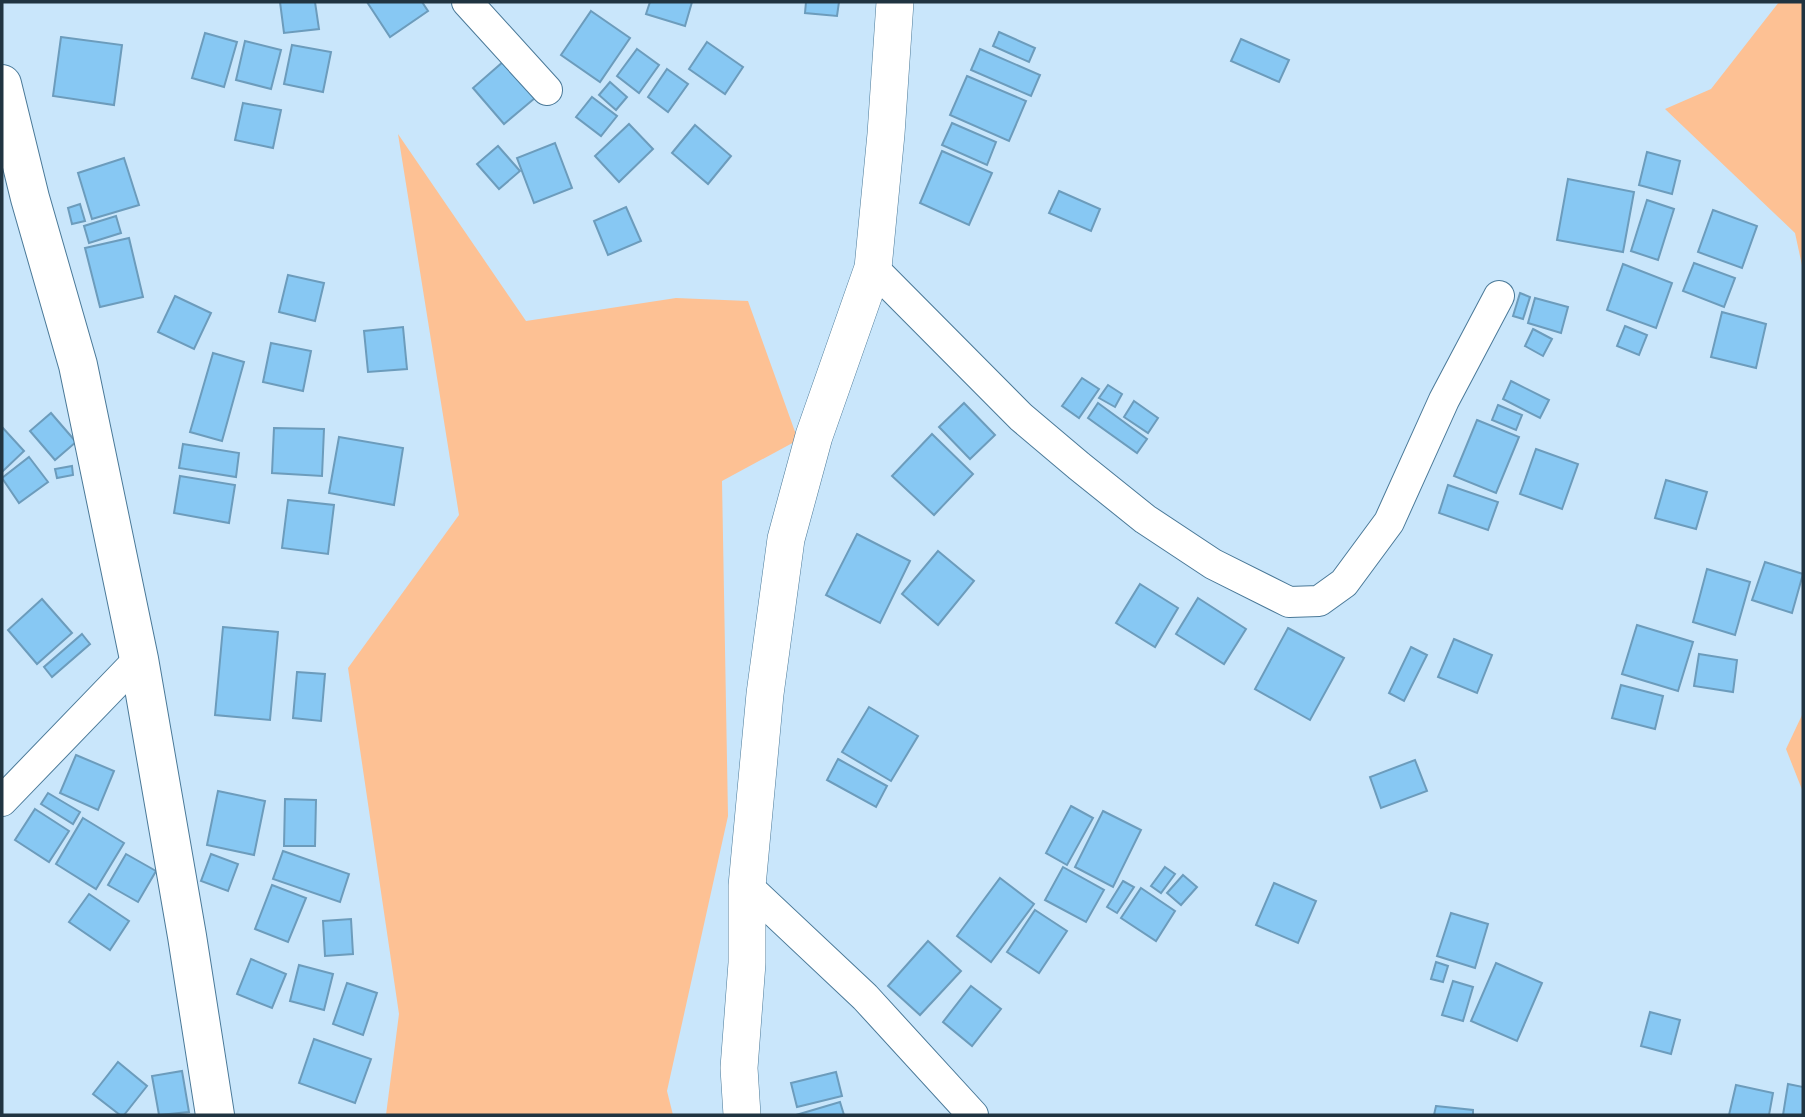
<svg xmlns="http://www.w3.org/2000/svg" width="1805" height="1117" font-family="Barlow,sans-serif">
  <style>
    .green { fill: #fdc194 }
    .building { fill: #87c8f3; stroke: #6c9cbc; stroke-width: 2 }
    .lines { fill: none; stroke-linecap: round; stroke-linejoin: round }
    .minor-casing { stroke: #4a7998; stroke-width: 32 }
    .tertiary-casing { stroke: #4a7998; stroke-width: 38 }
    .secondary-casing { stroke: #4a7998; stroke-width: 40 }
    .minor { stroke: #fff; stroke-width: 30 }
    .tertiary { stroke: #fff; stroke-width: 37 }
    .secondary { stroke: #fff; stroke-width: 38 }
  </style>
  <rect width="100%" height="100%" fill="#c9e6fb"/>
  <g class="green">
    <polygon points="1779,2 1803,2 1803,270 1795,233 1665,109 1711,89"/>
    <polygon points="398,134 526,321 676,298 748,301 798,440 722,481 728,816 667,1091 673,1115 386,1115 399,1014 348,668 459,515"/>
    <polygon points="1803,713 1803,792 1786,749"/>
  </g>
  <g class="building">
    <polygon points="280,2 315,2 319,29 284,33"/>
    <polygon points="367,2 422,2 428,11 390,37"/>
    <polygon points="650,2 692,2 685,26 646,14"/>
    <polygon points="806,2 839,2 837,16 805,13"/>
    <polygon points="591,11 630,38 600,82 561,55"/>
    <polygon points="999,32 1035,48 1029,62 993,46"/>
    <polygon points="205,33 237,42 224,87 192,78"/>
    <polygon points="61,37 122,45 114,105 53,96"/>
    <polygon points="1241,39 1289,60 1279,82 1231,61"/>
    <polygon points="245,41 281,50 271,89 236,80"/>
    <polygon points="707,42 743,67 725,94 689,69"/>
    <polygon points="292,45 331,52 323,92 284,84"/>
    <polygon points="637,49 659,65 639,93 617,76"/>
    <polygon points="980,49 1040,75 1031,96 971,70"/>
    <polygon points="504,61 535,98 504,124 473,88"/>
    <polygon points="667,69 688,84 668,112 648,97"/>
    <polygon points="967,76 1026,101 1009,141 950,115"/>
    <polygon points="610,82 627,97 616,110 599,95"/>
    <polygon points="592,97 617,116 601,136 576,117"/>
    <polygon points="243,103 281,110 273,148 235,140"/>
    <polygon points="952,123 996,142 987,165 942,145"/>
    <polygon points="629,124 653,149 619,182 595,156"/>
    <polygon points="695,125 731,156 708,184 672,153"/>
    <polygon points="555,143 572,188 534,203 517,158"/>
    <polygon points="498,146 520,171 499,189 477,164"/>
    <polygon points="942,151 992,173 969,225 920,203"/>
    <polygon points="1647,152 1680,161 1672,194 1639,185"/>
    <polygon points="124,158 139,205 92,219 78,173"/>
    <polygon points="1568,179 1634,192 1623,252 1557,240"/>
    <polygon points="1059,191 1100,209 1091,231 1049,213"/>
    <polygon points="1647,200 1674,209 1658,260 1631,251"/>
    <polygon points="80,204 85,221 72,224 68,208"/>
    <polygon points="626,207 641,241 608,255 594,221"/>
    <polygon points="1713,210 1757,226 1742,268 1698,252"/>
    <polygon points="116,216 121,233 89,243 84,226"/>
    <polygon points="129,238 143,297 100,307 85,248"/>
    <polygon points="1694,263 1735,278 1724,307 1683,291"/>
    <polygon points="1623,264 1672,283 1656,328 1607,310"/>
    <polygon points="288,275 324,283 315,321 279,312"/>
    <polygon points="1520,293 1530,297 1523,319 1513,316"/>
    <polygon points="175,296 211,313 194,349 158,332"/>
    <polygon points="1535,298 1568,307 1561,333 1528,323"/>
    <polygon points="1722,312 1766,324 1756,368 1711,357"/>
    <polygon points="1625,326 1647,335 1639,355 1617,346"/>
    <polygon points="403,327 407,369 368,372 364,331"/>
    <polygon points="1533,329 1552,339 1543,356 1525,346"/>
    <polygon points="271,343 311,351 303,391 263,382"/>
    <polygon points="213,353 244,362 222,441 190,432"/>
    <polygon points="1082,378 1099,389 1079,418 1062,406"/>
    <polygon points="1511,381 1549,400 1540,418 1503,399"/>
    <polygon points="1108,385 1122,394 1115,407 1099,398"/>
    <polygon points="1134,401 1158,418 1148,433 1124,417"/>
    <polygon points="964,403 995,435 970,459 939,427"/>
    <polygon points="1098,403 1147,439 1137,453 1088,418"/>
    <polygon points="1498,405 1522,415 1516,430 1492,420"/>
    <polygon points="51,413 76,442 55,460 30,431"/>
    <polygon points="1477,420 1519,437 1496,493 1454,476"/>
    <polygon points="2,427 24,451 2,472"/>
    <polygon points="274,428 324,429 322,476 272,473"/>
    <polygon points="932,434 973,474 934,515 892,476"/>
    <polygon points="339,437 403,448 394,505 329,493"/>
    <polygon points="183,444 239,453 236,477 179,468"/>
    <polygon points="1536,449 1578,464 1562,509 1520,494"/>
    <polygon points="29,457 48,482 19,503 2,478"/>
    <polygon points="72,466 73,475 57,478 55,469"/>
    <polygon points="180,476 235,485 229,523 174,513"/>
    <polygon points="1666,480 1707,492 1696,529 1655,518"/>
    <polygon points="1448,485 1498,502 1488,530 1439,513"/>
    <polygon points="288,500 334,505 328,554 282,548"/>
    <polygon points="857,534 910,561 880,623 826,595"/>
    <polygon points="938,551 974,581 938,625 902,594"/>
    <polygon points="1765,562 1803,574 1792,613 1752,600"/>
    <polygon points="1707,569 1750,582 1735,635 1693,622"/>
    <polygon points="1140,584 1178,608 1155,647 1116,623"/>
    <polygon points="1198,598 1246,629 1224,664 1176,634"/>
    <polygon points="42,599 72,633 37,664 8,630"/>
    <polygon points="1637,625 1693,642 1678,691 1622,674"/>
    <polygon points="223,627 278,632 270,720 215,715"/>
    <polygon points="1288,628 1344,658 1310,720 1255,689"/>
    <polygon points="82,634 90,644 52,677 44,667"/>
    <polygon points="1454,639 1492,655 1477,693 1438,677"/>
    <polygon points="1411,647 1427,655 1404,701 1389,693"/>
    <polygon points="1699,654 1737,660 1733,692 1694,686"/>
    <polygon points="297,672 325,674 321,721 293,718"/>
    <polygon points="1621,685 1663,696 1655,729 1612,718"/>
    <polygon points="869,707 918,736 891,781 842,752"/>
    <polygon points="76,755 114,771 98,810 60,793"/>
    <polygon points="838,759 887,786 876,807 827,780"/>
    <polygon points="1415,760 1427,791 1381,808 1370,777"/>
    <polygon points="218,791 265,801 254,855 207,845"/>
    <polygon points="48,793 80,812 73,824 41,804"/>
    <polygon points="285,799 316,800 315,846 284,846"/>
    <polygon points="1071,806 1093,818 1067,865 1046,853"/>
    <polygon points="35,809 69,831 49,862 15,840"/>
    <polygon points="1103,811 1141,830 1113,887 1075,867"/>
    <polygon points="83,818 124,843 96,889 56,864"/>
    <polygon points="283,851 349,874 340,902 273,879"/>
    <polygon points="126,854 156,871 138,902 108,885"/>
    <polygon points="211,854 238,864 228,891 201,881"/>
    <polygon points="1063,867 1104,890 1086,922 1045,900"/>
    <polygon points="1165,867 1175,874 1161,893 1151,886"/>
    <polygon points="1183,875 1197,887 1181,905 1167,893"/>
    <polygon points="1000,878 1034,904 991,962 957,936"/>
    <polygon points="1123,881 1134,887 1117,913 1107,907"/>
    <polygon points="1274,883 1316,901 1298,943 1256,925"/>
    <polygon points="272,885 306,898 288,942 255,929"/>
    <polygon points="1141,888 1175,911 1156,941 1121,918"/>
    <polygon points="89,894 129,921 110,950 69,922"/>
    <polygon points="1035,910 1067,931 1039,973 1007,952"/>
    <polygon points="1451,913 1488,924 1475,968 1437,956"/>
    <polygon points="351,919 353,954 325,956 323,921"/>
    <polygon points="928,941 961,971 920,1015 888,986"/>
    <polygon points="251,959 286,974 272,1008 237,994"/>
    <polygon points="1436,962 1448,966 1443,982 1431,979"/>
    <polygon points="1496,963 1542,983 1517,1041 1471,1021"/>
    <polygon points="299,965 333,974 324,1010 290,1001"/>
    <polygon points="1453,981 1473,987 1463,1021 1442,1015"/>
    <polygon points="347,983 377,993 363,1035 333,1024"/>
    <polygon points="971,986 1001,1009 972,1046 943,1022"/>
    <polygon points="1650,1012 1680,1020 1671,1054 1641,1046"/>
    <polygon points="314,1039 371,1059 355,1103 299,1083"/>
    <polygon points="118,1062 147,1086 124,1115 120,1115 93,1094"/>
    <polygon points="182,1071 189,1112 159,1115 152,1076"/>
    <polygon points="836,1072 842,1096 797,1107 791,1083"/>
    <polygon points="1788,1084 1803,1087 1803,1115 1783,1115"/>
    <polygon points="1736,1085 1773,1093 1769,1115 1729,1115"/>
    <polygon points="840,1102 844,1115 796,1115"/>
    <polygon points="1436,1106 1473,1110 1473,1115 1434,1115"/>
  </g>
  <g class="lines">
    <g class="minor-casing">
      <g id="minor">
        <polyline points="467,2 547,90"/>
        <polyline points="873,268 1021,417 1079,466 1145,519 1213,564 1289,602 1319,601 1344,583 1389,522 1444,400 1499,296"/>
        <polyline points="2,801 139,659"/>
        <polyline points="747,886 865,997 973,1115"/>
      </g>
    </g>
    <g class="tertiary-casing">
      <polyline id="tertiary" points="742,1115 739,1068 747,963 747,886 765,694 786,539 814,436 873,268 886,134 895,2"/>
    </g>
    <g class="secondary-casing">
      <polyline id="secondary" points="2,84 30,198 78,365 139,659 187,936 215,1115"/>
    </g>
    <use href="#minor" class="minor"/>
    <use href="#tertiary" class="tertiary"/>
    <use href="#secondary" class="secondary"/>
  </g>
  <rect width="1805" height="1117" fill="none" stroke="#203441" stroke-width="7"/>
</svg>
